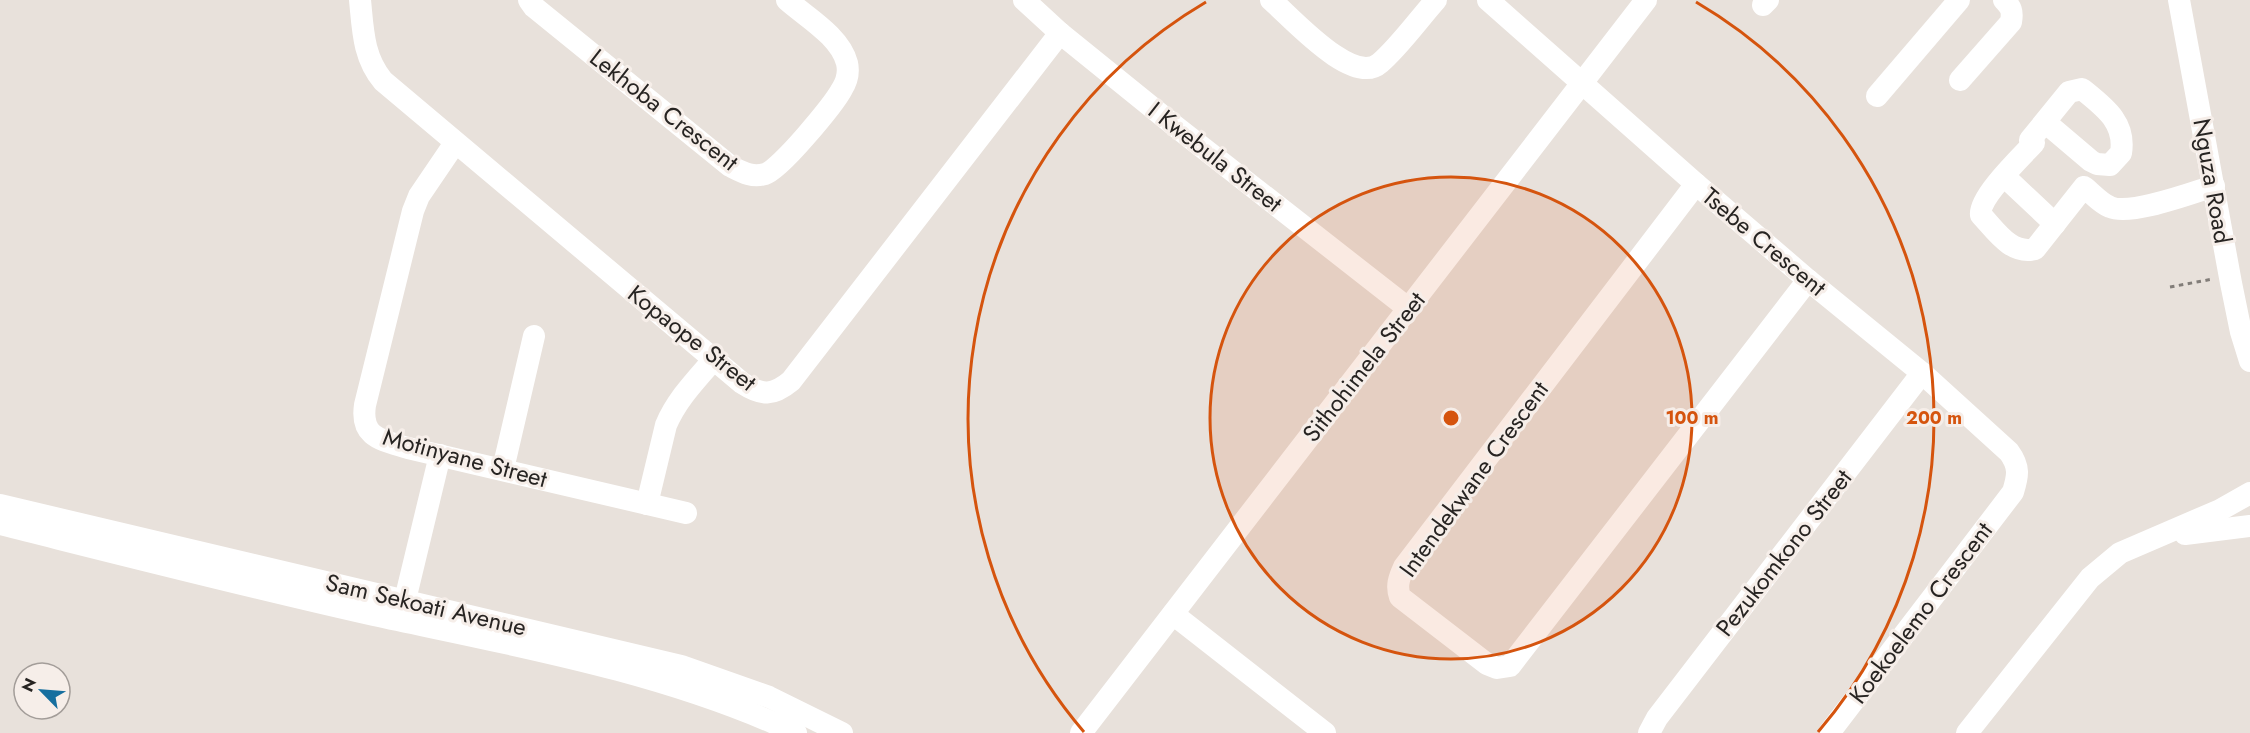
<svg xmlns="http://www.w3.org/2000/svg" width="2250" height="733" font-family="Jost,sans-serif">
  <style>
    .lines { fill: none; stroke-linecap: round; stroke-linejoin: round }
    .path { stroke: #827d79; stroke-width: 3; stroke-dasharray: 4.5 4.5; stroke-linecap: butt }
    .minor { stroke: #fff; stroke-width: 22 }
    .ring { fill: none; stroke: #d5540e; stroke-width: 3 }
    .labels { text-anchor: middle; stroke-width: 6; stroke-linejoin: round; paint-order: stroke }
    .street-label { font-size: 24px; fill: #272422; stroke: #f6eee9 }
    .centre { fill: #d5540e; stroke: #f6eee9; stroke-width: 3 }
    .ring-label { font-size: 18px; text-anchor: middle; font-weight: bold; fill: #d5540e; stroke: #f6eee9; stroke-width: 6; stroke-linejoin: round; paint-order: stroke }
  </style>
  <rect width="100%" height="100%" fill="#e8e1db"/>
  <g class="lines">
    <polyline class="path" points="2170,287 2213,279"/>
    <g class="minor">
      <path d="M360,0c3,30 3,57 23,81l359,302c20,13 31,13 49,-2l269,-348"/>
      <path d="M529,0l5,7 196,159c12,6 22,12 35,8 15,-4 69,-70 77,-85 5,-8 7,-17 5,-26 -7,-27 -41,-46 -60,-63"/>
      <polyline points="1024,0 1060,33 1175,126 1409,309"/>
      <path d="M1271,0c21,18 82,87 109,63 18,-15 39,-44 56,-63"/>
      <path d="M1488,0l208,184 112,96 114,93 87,79c11,15 9,24 4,40l-184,241"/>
      <polyline points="2179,0 2231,283 2241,332 2250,361"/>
      <polyline points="1763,5 1768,0"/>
      <path d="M1960,80l51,-58c2,-11 0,-15 -7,-22"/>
      <polyline points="1877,96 1959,0"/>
      <path d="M2030,140l39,-48 13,-3c22,18 44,33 39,64l-11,12 -13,-1 -6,-3 -46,-39"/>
      <path d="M455,143l-36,53 -6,15 -48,194c-5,33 17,35 43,43l278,65"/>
      <path d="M2034,143c-13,14 -56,55 -53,72 15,16 30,40 54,34l49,-62c8,6 16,16 26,20 21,9 81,-14 104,-21"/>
      <polyline points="2004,176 2055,224"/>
      <path d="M1696,184l-292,383c-5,11 -8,19 -4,30l87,67 10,4 13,-2 298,-386"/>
      <polyline points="503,469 534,336"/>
      <path d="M647,504l19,-79c11,-26 30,-45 48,-66"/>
      <polyline points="0,505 681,666 769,697 842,733"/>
      <path d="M0,524c124,31 249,63 374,91 139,30 293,57 422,118"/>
      <polyline points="2185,534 2250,526"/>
      <polyline points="405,600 440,455"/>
      <polyline points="1173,614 1325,733"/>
      <polyline points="1081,733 1646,0"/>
      <polyline points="1649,733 1657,718 1922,373"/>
      <polyline points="1967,733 2090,578 2120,553 2220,510 2250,493"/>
    </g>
  </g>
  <circle cx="1451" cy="418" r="241" fill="#d5540e" fill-opacity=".12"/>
  <g class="ring">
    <circle cx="1451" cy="418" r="241"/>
    <path d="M1084 732A483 483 0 0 1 1206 2M1696 2A483 483 0 0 1 1818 732"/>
  </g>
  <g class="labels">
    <g class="street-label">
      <text transform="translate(664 110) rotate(38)" y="8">Lekhoba Crescent</text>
      <text transform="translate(1215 157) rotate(38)" y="8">I Kwebula Street</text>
      <text transform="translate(2212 181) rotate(80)" y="8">Nguza Road</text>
      <text transform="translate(1764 242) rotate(40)" y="8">Tsebe Crescent</text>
      <text transform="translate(692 338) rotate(38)" y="8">Kopaope Street</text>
      <text transform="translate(1364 367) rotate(-52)" y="8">Sithohimela Street</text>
      <text transform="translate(465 458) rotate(15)" y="8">Motinyane Street</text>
      <text transform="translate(1474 479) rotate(-54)" y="8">Intendekwane Crescent</text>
      <text transform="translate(1784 553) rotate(-52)" y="8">Pezukomkono Street</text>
      <text transform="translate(426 605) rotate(13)" y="8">Sam Sekoati Avenue</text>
      <text transform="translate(1921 613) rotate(-53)" y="8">Koekoelemo Crescent</text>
    </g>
  </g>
  <circle cx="1451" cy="418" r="9" class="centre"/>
  <g class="ring-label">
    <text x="1692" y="424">100 m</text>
    <text x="1934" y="424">200 m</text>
  </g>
  <g transform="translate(42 691) rotate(295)"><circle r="28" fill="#f6eee9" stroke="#a39d99" stroke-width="1.5"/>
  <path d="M0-4.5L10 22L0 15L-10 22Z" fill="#166f9f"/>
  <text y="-9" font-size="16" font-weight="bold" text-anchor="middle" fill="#272422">N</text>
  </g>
</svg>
